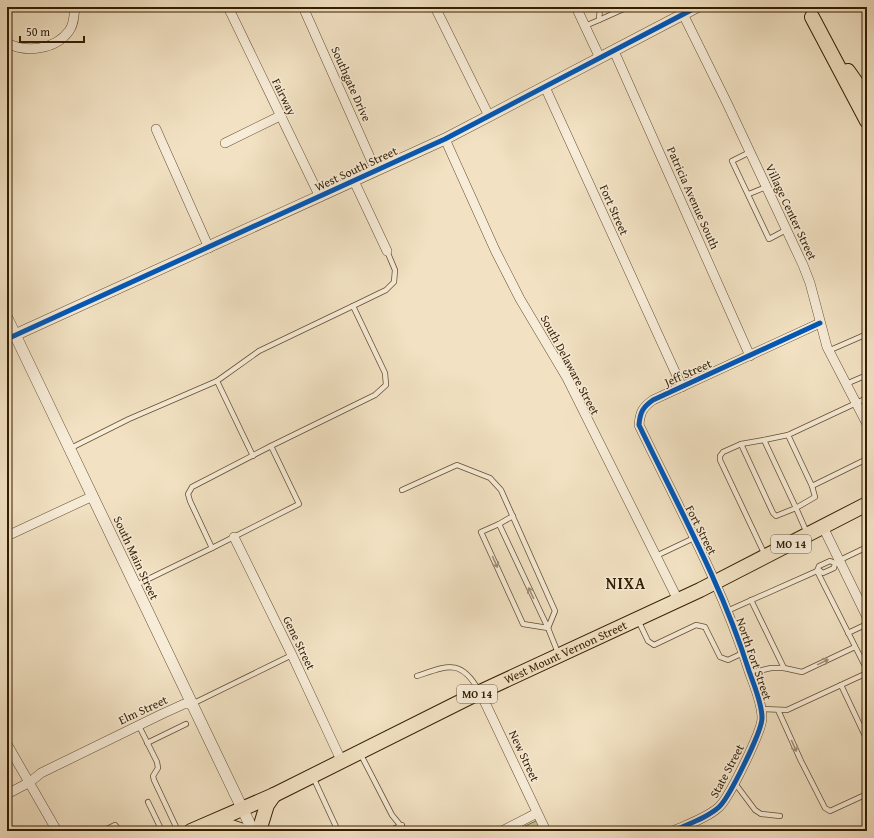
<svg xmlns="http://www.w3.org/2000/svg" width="874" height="838" font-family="'Gentium Book Plus',serif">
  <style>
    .green { fill: #c2c18e; stroke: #7b6f47 }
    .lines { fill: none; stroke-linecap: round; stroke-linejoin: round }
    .service-casing { stroke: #644e31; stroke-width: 6 }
    .minor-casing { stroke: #644e31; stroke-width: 10 }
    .tertiary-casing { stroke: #644e31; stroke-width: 12 }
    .primary-casing { stroke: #341d00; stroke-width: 16 }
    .service { stroke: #f7ecd8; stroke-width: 4.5 }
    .minor { stroke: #f7ecd8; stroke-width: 9 }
    .tertiary { stroke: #f7ecd8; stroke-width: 11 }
    .primary { stroke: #f2e2c3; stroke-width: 14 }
    .cycleway-casing { stroke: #f7ecd8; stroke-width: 8 }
    .cycleway { stroke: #0057b8; stroke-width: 5 }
    .oneway { stroke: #9f8f77 }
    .labels { text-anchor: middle; stroke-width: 3; stroke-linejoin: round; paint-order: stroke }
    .shield { fill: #f7ecd8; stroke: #6e5b41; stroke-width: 1 }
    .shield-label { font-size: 11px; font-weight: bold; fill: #341d00 }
    .street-label { font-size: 12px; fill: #341d00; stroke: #f7ecd8 }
    .district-label { font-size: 16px; font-weight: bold; letter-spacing: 1px; fill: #341d00; stroke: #f7ecd8 }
  </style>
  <rect width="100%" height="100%" fill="#f2e2c3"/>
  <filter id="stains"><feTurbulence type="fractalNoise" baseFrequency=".005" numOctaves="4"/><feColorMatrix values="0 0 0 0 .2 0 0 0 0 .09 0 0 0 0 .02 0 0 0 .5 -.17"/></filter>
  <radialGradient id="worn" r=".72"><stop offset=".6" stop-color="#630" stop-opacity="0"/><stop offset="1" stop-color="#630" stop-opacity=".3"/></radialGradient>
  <polygon class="green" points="538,820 543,831 514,831"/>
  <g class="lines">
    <g class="service-casing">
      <g id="service">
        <polyline points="599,20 628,7"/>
        <polyline points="585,26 599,20 600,7"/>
        <polyline points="750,152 732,161 769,239 786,230"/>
        <polyline points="749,194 766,187"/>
        <polyline points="828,351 867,334"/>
        <polyline points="217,381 253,456"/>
        <polyline points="846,384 867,375"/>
        <polyline points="867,398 788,435 812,486 867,459"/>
        <polyline points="764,440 788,435"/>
        <polyline points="741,444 764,440 796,508 815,497 812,486"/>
        <polyline points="71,448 129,419 217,381 259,351 353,306"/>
        <polyline points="402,490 457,465 490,478 501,490 555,611 548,628"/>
        <polyline points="499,524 513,516"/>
        <polyline points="212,548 299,504 271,446 375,395 386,385 385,373 353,306 386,290 394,282 395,270 387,251"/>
        <polyline points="765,555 720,460 720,456 723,452 741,444 773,513 776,516 796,508 807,533"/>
        <polyline points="656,556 694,538"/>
        <polyline points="838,561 867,547"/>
        <polyline points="817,571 867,670"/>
        <polyline points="136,585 212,548 190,501 188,494 192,487 271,446"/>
        <polyline points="751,600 784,668"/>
        <polyline points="727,611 817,571 819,566 830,561 835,563 834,568 823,573 819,570"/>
        <polyline points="638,620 648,641 654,645 696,625 705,627 720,657 728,660 743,653"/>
        <polyline points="548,628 523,624 481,532 499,524 548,628 558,653"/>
        <polyline points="848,633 867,624"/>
        <polyline points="750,673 771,668 784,668 802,672 855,647"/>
        <path d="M417,676c30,-10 44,-18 62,15"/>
        <polyline points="841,685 867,740"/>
        <polyline points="192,704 292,655"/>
        <polyline points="761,709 787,710 867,673"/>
        <polyline points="778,710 801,761 825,808 830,811 867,794"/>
        <polyline points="139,726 157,762 158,768 153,776 154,780 178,831"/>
        <polyline points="147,743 186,724"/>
        <polyline points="360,753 392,815 405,831"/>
        <polyline points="313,777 338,831"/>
        <polyline points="734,782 755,810 761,814 780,816"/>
        <polyline points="148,802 162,831"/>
        <polyline points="103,831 115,825 120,831"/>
        <polyline points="389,831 402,825"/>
      </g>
    </g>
    <g class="minor-casing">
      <g id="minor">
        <polyline points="228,7 320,197"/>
        <polyline points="303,7 376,171"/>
        <polyline points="435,7 489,116"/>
        <polyline points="576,7 600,58"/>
        <polyline points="683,14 727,103 803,265 810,283 827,347 867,424"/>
        <path d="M7,43c19,10 48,7 62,-12 5,-6 5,-16 6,-24"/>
        <polyline points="614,51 750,356"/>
        <polyline points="545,87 682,387"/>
        <polyline points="156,129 209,248"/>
        <polyline points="445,139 495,250 520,299 567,378 678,600"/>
        <polyline points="225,143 280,116"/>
        <polyline points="354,181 387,251"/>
        <polyline points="7,339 15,335"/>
        <polyline points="823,527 867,617"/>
        <polyline points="7,536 93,496"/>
        <polyline points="234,537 292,655 341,760"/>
        <polyline points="480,692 546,831"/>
        <polyline points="7,744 57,831"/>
        <polyline points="7,794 30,782 41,773 162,714 184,704 192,704"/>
        <polyline points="502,831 537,813"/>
        <path d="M673,831c15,-7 34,-13 46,-24 10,-9 43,-76 43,-89 0,-15 -8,-33 -13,-47 -27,-86 -71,-165 -110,-246 1,-13 4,-18 14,-25l167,-77"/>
      </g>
    </g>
    <g class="tertiary-casing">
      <g id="tertiary">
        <polyline points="7,318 253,831"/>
        <polyline points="15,335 445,139 697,7"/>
      </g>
    </g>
    <g class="primary-casing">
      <g id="primary">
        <polyline points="812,17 867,121"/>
        <polyline points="848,71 867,98"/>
        <polyline points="209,825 225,825 243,831"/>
        <path id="s1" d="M191,831l83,-36 206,-103 220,-102 167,-86"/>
        <polyline points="259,831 267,805 274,795"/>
      </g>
    </g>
    <use href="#service" class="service"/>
    <use href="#minor" class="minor"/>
    <use href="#tertiary" class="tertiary"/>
    <use href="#primary" class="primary"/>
    <g class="cycleway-casing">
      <g id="cycleway">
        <polyline points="7,339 445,139 697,7"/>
        <path d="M673,831c15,-7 34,-13 46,-24 10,-9 43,-76 43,-89 0,-15 -8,-33 -13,-47 -27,-86 -71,-165 -110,-246 1,-13 4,-18 14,-25l167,-77"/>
      </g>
    </g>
    <use href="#cycleway" class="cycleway"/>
  </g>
  <defs><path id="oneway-shaft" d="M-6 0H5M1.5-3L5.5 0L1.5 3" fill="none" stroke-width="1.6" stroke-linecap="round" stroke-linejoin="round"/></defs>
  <g class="oneway">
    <use href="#oneway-shaft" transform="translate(495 562) rotate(66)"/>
    <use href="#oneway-shaft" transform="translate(531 593) rotate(-115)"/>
    <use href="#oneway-shaft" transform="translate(823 662) rotate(-26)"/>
    <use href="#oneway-shaft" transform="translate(794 746) rotate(66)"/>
  </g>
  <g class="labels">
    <g class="shield">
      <rect x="771" y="535" width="40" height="18" rx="3"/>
      <rect x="457" y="685" width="40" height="18" rx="3"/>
    </g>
    <g class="shield-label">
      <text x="791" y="548">MO 14</text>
      <text x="477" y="698">MO 14</text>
    </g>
    <g class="street-label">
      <text transform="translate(351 84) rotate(66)" y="4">Southgate Drive</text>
      <text transform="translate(284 97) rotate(64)" y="4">Fairway</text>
      <text transform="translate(356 169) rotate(-25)" y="4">West South Street</text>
      <text transform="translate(693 198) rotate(66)" y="4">Patricia Avenue South</text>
      <text transform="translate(614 210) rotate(66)" y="4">Fort Street</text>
      <text transform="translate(791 212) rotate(65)" y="4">Village Center Street</text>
      <text transform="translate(570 365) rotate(62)" y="4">South Delaware Street</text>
      <text transform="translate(688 373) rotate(-24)" y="4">Jeff Street</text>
      <text transform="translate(701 530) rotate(63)" y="4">Fort Street</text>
      <text transform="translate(136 558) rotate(65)" y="4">South Main Street</text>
      <text transform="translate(299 643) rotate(64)" y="4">Gene Street</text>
      <text dy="4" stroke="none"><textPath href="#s1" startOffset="415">West Mount Vernon Street</textPath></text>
      <text transform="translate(754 659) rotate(71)" y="4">North Fort Street</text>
      <text transform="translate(143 710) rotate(-25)" y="4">Elm Street</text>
      <text transform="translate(524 756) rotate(65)" y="4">New Street</text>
      <text transform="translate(727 771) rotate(-62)" y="4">State Street</text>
    </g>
    <g class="district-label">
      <text x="626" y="589">NIXA</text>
    </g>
  </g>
  <rect width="874" height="838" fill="none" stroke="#f2e2c3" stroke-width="24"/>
  <rect x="8" y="8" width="858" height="822" fill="none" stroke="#341d00" stroke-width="2"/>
  <rect x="12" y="12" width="850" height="814" fill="none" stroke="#341d00"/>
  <path d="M20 36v6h64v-6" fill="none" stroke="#341d00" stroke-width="2"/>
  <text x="26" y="36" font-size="12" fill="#341d00" stroke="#f7ecd8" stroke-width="3" paint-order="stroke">50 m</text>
  <rect width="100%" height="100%" filter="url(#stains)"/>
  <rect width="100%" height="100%" fill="url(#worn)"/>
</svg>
